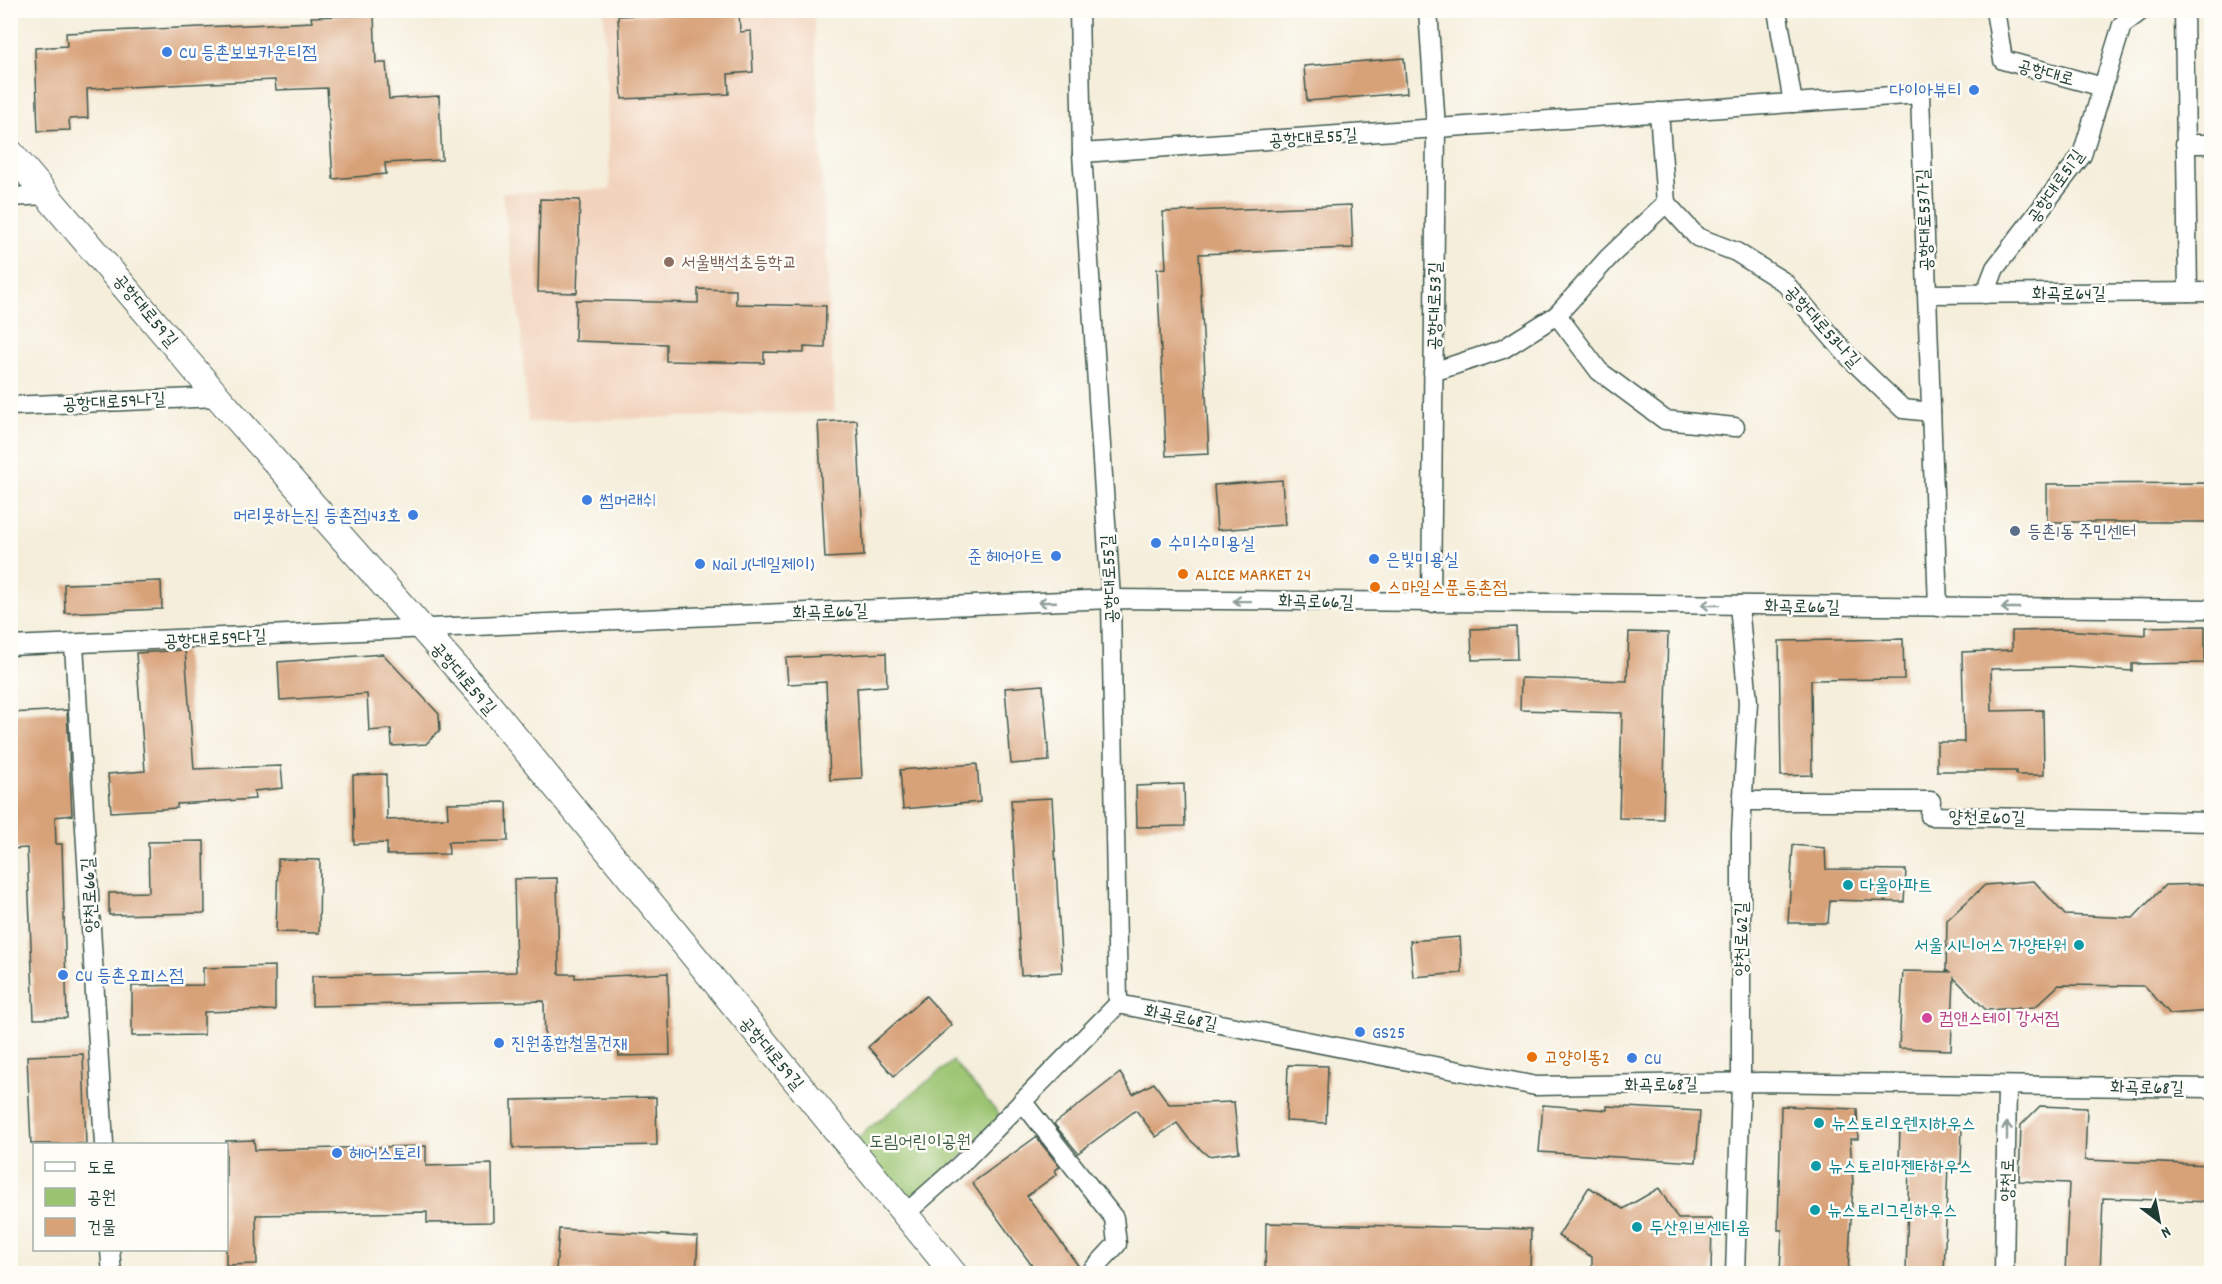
<svg xmlns="http://www.w3.org/2000/svg" width="2222" height="1284" font-family="Dekko,'Poor Story',sans-serif">
  <style>
    .built { fill: #f2d4be }
    .green { fill: #9bc471; stroke: #5d8052; stroke-width: 1.5 }
    .building { fill: #d8a279 }
    .lines { fill: none; stroke-linecap: round; stroke-linejoin: round }
    .minor-casing { stroke: #3f584d; stroke-width: 21 }
    .secondary-casing { stroke: #3f584d; stroke-width: 28 }
    .minor { stroke: #fff; stroke-width: 18 }
    .secondary { stroke: #fff; stroke-width: 26 }
    .oneway { stroke: #8f9e9a }
    .shop-dot { fill: #3f7fe0; stroke: #fdfcf7; stroke-width: 2 }
    .education-dot { fill: #8d6e63; stroke: #fdfcf7; stroke-width: 2 }
    .service-dot { fill: #5c6f8a; stroke: #fdfcf7; stroke-width: 2 }
    .food-dot { fill: #e8710a; stroke: #fdfcf7; stroke-width: 2 }
    .culture-dot { fill: #0f9aa8; stroke: #fdfcf7; stroke-width: 2 }
    .hotel-dot { fill: #d1479c; stroke: #fdfcf7; stroke-width: 2 }
    .labels { text-anchor: middle; stroke-width: 5; stroke-linejoin: round; paint-order: stroke }
    .shop-label { font-size: 18px; fill: #366cbe; stroke: #fdfcf7; text-anchor: start }
    .street-label { font-size: 18px; fill: #1f3d34; stroke: #fdfcf7 }
    .education-label { font-size: 18px; fill: #785e54; stroke: #fdfcf7; text-anchor: start }
    .service-label { font-size: 18px; fill: #4e5e75; stroke: #fdfcf7; text-anchor: start }
    .food-label { font-size: 18px; fill: #c56008; stroke: #fdfcf7; text-anchor: start }
    .culture-label { font-size: 18px; fill: #0d838f; stroke: #fdfcf7; text-anchor: start }
    .hotel-label { font-size: 18px; fill: #b23c85; stroke: #fdfcf7; text-anchor: start }
    .park-label { font-size: 18px; fill: #3e5f43; stroke: #fdfcf7 }
  </style>
  <rect width="100%" height="100%" fill="#fdfcf7"/>
  <filter id="ink" filterUnits="userSpaceOnUse"><feTurbulence type="fractalNoise" baseFrequency=".0167" numOctaves="2"/><feDisplacementMap in="SourceGraphic" scale="12" xChannelSelector="R" yChannelSelector="G"/><feConvolveMatrix kernelMatrix="1 2 1 2 8 2 1 2 1" color-interpolation-filters="sRGB"/></filter>
  <filter id="wash" filterUnits="userSpaceOnUse"><feTurbulence type="fractalNoise" baseFrequency=".008" numOctaves="4" result="noise"/><feDisplacementMap in="SourceGraphic" scale="24" xChannelSelector="R" yChannelSelector="G"/><feGaussianBlur stdDeviation="1.35" result="paint"/><feColorMatrix in="noise" values="0 0 0 0 0 0 0 0 0 0 0 0 0 0 0 0 0 1.4 0 .05"/><feComposite in="paint" operator="in"/></filter>
  <g filter="url(#wash)">
    <rect width="100%" height="100%" fill="#f5eedb"/>
    <polygon class="built" points="604,11 813,11 835,412 528,422 521,331 502,193 610,189"/>
    <polygon class="green" points="953,1061 1002,1118 907,1208 852,1142"/>
    <g id="blocks">
      <g class="building">
        <polygon points="739,10 740,32 751,31 753,72 728,74 729,94 622,99 618,16"/>
        <polygon points="374,15 376,63 386,63 389,99 439,96 442,160 385,163 386,174 333,179 327,88 276,90 275,80 87,89 88,118 69,119 70,130 38,131 35,48 67,46 66,33 312,22 311,17"/>
        <polygon points="1404,58 1407,93 1307,101 1304,66"/>
        <polygon points="540,199 580,200 577,293 538,292"/>
        <polygon points="1351,205 1353,248 1199,254 1209,454 1166,456 1157,269 1166,268 1163,212"/>
        <polygon points="698,289 736,290 736,304 826,306 825,348 804,347 804,353 764,352 764,363 666,361 666,344 575,341 576,300 698,303"/>
        <polygon points="857,420 864,556 825,558 818,422"/>
        <polygon points="1282,480 1285,525 1217,530 1214,485"/>
        <polygon points="2211,483 2211,522 2047,522 2047,484"/>
        <polygon points="161,581 162,609 65,613 64,584"/>
        <polygon points="2205,626 2205,663 2132,664 2132,671 2066,667 1991,669 1992,711 2043,710 2044,775 2016,775 2016,771 1937,771 1937,742 1964,742 1962,652 2012,650 2012,631 2061,630 2146,635 2146,627"/>
        <polygon points="1516,627 1517,659 1472,660 1471,629"/>
        <polygon points="1629,632 1668,633 1663,819 1619,818 1622,713 1520,710 1521,678 1627,681"/>
        <polygon points="1903,639 1904,679 1811,680 1812,775 1781,776 1779,641"/>
        <polygon points="185,650 194,769 281,766 283,788 254,791 255,799 177,804 177,808 111,812 108,774 145,771 136,653"/>
        <polygon points="886,653 887,686 857,688 862,778 830,780 826,682 788,684 786,658"/>
        <polygon points="383,654 439,714 440,730 426,744 392,746 391,729 369,731 367,694 280,700 278,662"/>
        <polygon points="1043,685 1049,761 1011,764 1005,688"/>
        <polygon points="67,710 72,815 55,817 56,844 62,844 67,1018 34,1019 27,848 10,849 10,713"/>
        <polygon points="977,764 980,802 903,809 900,770"/>
        <polygon points="386,774 387,820 448,818 447,803 507,802 508,841 448,842 449,854 387,855 387,843 354,844 353,775"/>
        <polygon points="1184,784 1185,826 1137,827 1136,786"/>
        <polygon points="1052,798 1062,972 1021,975 1011,800"/>
        <polygon points="204,841 205,913 109,915 109,893 149,892 148,842"/>
        <polygon points="1793,845 1825,848 1826,869 1906,870 1904,902 1830,900 1828,923 1788,923"/>
        <polygon points="278,859 320,860 319,933 276,932"/>
        <polygon points="557,878 559,974 575,974 575,978 668,973 670,1055 619,1056 618,1046 545,1049 544,1001 312,1006 312,976 516,972 514,879"/>
        <polygon points="2034,881 2065,915 2133,918 2165,885 2211,884 2211,1011 2170,1014 2145,986 2059,985 2035,1007 1986,1010 1954,978 1951,1050 1899,1048 1903,971 1949,972 1946,970 1947,920 1985,885"/>
        <polygon points="1460,937 1462,973 1413,977 1410,941"/>
        <polygon points="275,966 275,1010 204,1012 204,1035 132,1036 132,986 203,985 203,968"/>
        <polygon points="926,996 952,1025 894,1076 868,1047"/>
        <polygon points="83,1054 86,1144 31,1144 27,1056"/>
        <polygon points="1288,1065 1328,1066 1326,1123 1286,1121"/>
        <polygon points="1120,1073 1133,1094 1154,1083 1169,1104 1234,1102 1239,1152 1208,1156 1189,1139 1177,1123 1156,1137 1136,1110 1078,1153 1054,1124"/>
        <polygon points="656,1097 657,1145 513,1148 512,1100"/>
        <polygon points="1543,1105 1607,1110 1607,1106 1700,1111 1696,1162 1539,1152"/>
        <polygon points="1781,1106 1857,1109 1858,1139 1850,1139 1853,1184 1848,1274 1780,1273 1782,1230 1778,1230"/>
        <polygon points="2040,1106 2087,1108 2085,1160 2211,1165 2211,1202 2103,1198 2100,1274 2065,1274 2069,1183 2019,1181 2021,1125"/>
        <polygon points="1900,1125 1962,1126 1961,1164 1948,1163 1944,1274 1906,1274 1909,1165 1899,1165"/>
        <polygon points="1036,1137 1060,1167 1055,1170 1057,1174 1027,1196 1080,1268 1078,1274 1038,1274 972,1183"/>
        <polygon points="254,1140 255,1150 426,1146 426,1166 492,1164 493,1222 427,1223 427,1212 256,1215 257,1264 226,1265 226,1141"/>
        <polygon points="1589,1187 1623,1209 1659,1188 1678,1219 1712,1219 1711,1274 1592,1274 1592,1257 1558,1236"/>
        <polygon points="1266,1223 1531,1229 1530,1274 1265,1274"/>
        <polygon points="559,1229 698,1237 696,1274 556,1270"/>
      </g>
    </g>
  </g>
  <g filter="url(#ink)">
    <use href="#blocks" fill-opacity="0" stroke="#3f584d" stroke-width="1.5"/>
    <g class="lines">
      <g class="minor-casing">
        <g id="minor">
          <polyline points="1079,10 1082,153 1111,599 1118,1004"/>
          <polyline points="1428,10 1436,128 1431,603"/>
          <polyline points="1777,10 1793,103"/>
          <polyline points="1995,10 2003,60 2103,87"/>
          <polyline points="2184,10 2188,292"/>
          <polyline points="1659,112 1666,203"/>
          <polyline points="2185,144 2212,144"/>
          <polyline points="1082,153 1920,94 1938,607"/>
          <polyline points="10,197 47,195"/>
          <polyline points="1927,294 2212,292"/>
          <polyline points="1985,294 1995,268 2082,155 2122,25 2142,10"/>
          <polyline points="1557,315 1599,371 1665,420 1735,427"/>
          <polyline points="1433,372 1503,349 1557,315 1609,257 1666,203 1697,237 1736,252 1784,282 1848,356 1903,409 1931,412"/>
          <polyline points="10,406 218,397"/>
          <polyline points="74,645 104,1144"/>
          <polyline points="10,646 1111,599 2212,609"/>
          <polyline points="1742,801 1931,801 1930,816 2212,822"/>
          <polyline points="1118,1004 1536,1086 1761,1082 2212,1088"/>
          <polyline points="1022,1101 1114,1218 1117,1244 1089,1274"/>
          <polyline points="905,1214 960,1165 1118,1004"/>
          <polyline points="110,1250 112,1274"/>
          <polyline points="1735,1274 1741,1083 1741,833 1748,702 1739,605"/>
          <polyline points="2004,1274 2007,1086"/>
        </g>
      </g>
      <g class="secondary-casing">
        <polyline id="secondary" points="10,152 218,397 479,693 954,1274"/>
      </g>
      <use href="#minor" class="minor"/>
      <use href="#secondary" class="secondary"/>
    </g>
    <defs><path id="oneway-shaft" d="M-6 0H5M1.5-3L5.5 0L1.5 3" fill="none" stroke-width="1.6" stroke-linecap="round" stroke-linejoin="round" transform="scale(1.5)"/></defs>
    <g class="oneway">
      <use href="#oneway-shaft" transform="translate(1242 601) rotate(-179)"/>
      <use href="#oneway-shaft" transform="translate(1047 602) rotate(178)"/>
      <use href="#oneway-shaft" transform="translate(1710 605) rotate(-179)"/>
      <use href="#oneway-shaft" transform="translate(2010 608) rotate(-180)"/>
      <use href="#oneway-shaft" transform="translate(2007 1131) rotate(-90)"/>
    </g>
  </g>
  <g class="shop-dot">
    <circle cx="167" cy="52" r="6"/>
    <circle cx="1974" cy="90" r="6"/>
    <circle cx="587" cy="500" r="6"/>
    <circle cx="413" cy="515" r="6"/>
    <circle cx="1156" cy="543" r="6"/>
    <circle cx="1056" cy="556" r="6"/>
    <circle cx="1374" cy="559" r="6"/>
    <circle cx="700" cy="564" r="6"/>
    <circle cx="63" cy="975" r="6"/>
    <circle cx="1360" cy="1032" r="6"/>
    <circle cx="499" cy="1043" r="6"/>
    <circle cx="1632" cy="1058" r="6"/>
    <circle cx="337" cy="1153" r="6"/>
  </g>
  <circle class="education-dot" cx="669" cy="262" r="6"/>
  <circle class="service-dot" cx="2015" cy="531" r="6"/>
  <g class="food-dot">
    <circle cx="1183" cy="574" r="6"/>
    <circle cx="1375" cy="587" r="6"/>
    <circle cx="1532" cy="1057" r="6"/>
  </g>
  <g class="culture-dot">
    <circle cx="1848" cy="885" r="6"/>
    <circle cx="2079" cy="945" r="6"/>
    <circle cx="1819" cy="1123" r="6"/>
    <circle cx="1816" cy="1166" r="6"/>
    <circle cx="1815" cy="1210" r="6"/>
    <circle cx="1637" cy="1227" r="6"/>
  </g>
  <circle class="hotel-dot" cx="1927" cy="1018" r="6"/>
  <g class="labels">
    <g class="shop-label">
      <text x="179" y="58">CU 등촌보보카운티점</text>
      <text x="1962" y="96" text-anchor="end">다이아뷰티</text>
      <text x="599" y="506">썸머래쉬</text>
      <text x="401" y="521" text-anchor="end">머리못하는집 등촌점143호</text>
      <text x="1168" y="549">수미수미용실</text>
      <text x="1044" y="562" text-anchor="end">준 헤어아트</text>
      <text x="1386" y="565">은빛미용실</text>
      <text x="712" y="570">Nail J(네일제이)</text>
      <text x="75" y="981">CU 등촌오피스점</text>
      <text x="1372" y="1038">GS25</text>
      <text x="511" y="1049">진원종합철물건재</text>
      <text x="1644" y="1064">CU</text>
      <text x="349" y="1159">헤어스토리</text>
    </g>
    <g class="street-label">
      <text transform="translate(2046 72) rotate(15)" y="6">공항대로</text>
      <text transform="translate(1313 137) rotate(-4)" y="6">공항대로55길</text>
      <text transform="translate(2055 186) rotate(-55)" y="6">공항대로51길</text>
      <text transform="translate(1924 220) rotate(-92)" y="6">공항대로53가길</text>
      <text x="2069" y="299">화곡로64길</text>
      <text transform="translate(1434 306) rotate(-89)" y="6">공항대로53길</text>
      <text transform="translate(146 310) rotate(50)" y="6">공항대로59길</text>
      <text transform="translate(1823 326) rotate(48)" y="6">공항대로53나길</text>
      <text transform="translate(114 401) rotate(-3)" y="6">공항대로59나길</text>
      <text transform="translate(1109 579) rotate(-93)" y="6">공항대로55길</text>
      <text transform="translate(1316 601) rotate(1)" y="6">화곡로66길</text>
      <text transform="translate(1802 606) rotate(1)" y="6">화곡로66길</text>
      <text transform="translate(830 611) rotate(-2)" y="6">화곡로66길</text>
      <text transform="translate(215 638) rotate(-3)" y="6">공항대로59다길</text>
      <text transform="translate(464 678) rotate(49)" y="6">공항대로59길</text>
      <text transform="translate(1987 817) rotate(1)" y="6">양천로60길</text>
      <text transform="translate(89 895) rotate(-93)" y="6">양천로66길</text>
      <text transform="translate(1741 939) rotate(-90)" y="6">양천로62길</text>
      <text transform="translate(1181 1017) rotate(11)" y="6">화곡로68길</text>
      <text transform="translate(772 1053) rotate(50)" y="6">공항대로59길</text>
      <text transform="translate(1661 1084) rotate(-1)" y="6">화곡로68길</text>
      <text transform="translate(2147 1087) rotate(1)" y="6">화곡로68길</text>
      <text transform="translate(2007 1180) rotate(-89)" y="6">양천로</text>
    </g>
    <g class="education-label">
      <text x="681" y="268">서울백석초등학교</text>
    </g>
    <g class="service-label">
      <text x="2027" y="537">등촌1동 주민센터</text>
    </g>
    <g class="food-label">
      <text x="1195" y="580">ALICE MARKET 24</text>
      <text x="1387" y="593">스마일스푼 등촌점</text>
      <text x="1544" y="1063">고양이똥2</text>
    </g>
    <g class="culture-label">
      <text x="1860" y="891">다울아파트</text>
      <text x="2067" y="951" text-anchor="end">서울 시니어스 가양타워</text>
      <text x="1831" y="1129">뉴스토리오렌지하우스</text>
      <text x="1828" y="1172">뉴스토리마젠타하우스</text>
      <text x="1827" y="1216">뉴스토리그린하우스</text>
      <text x="1649" y="1233">두산위브센티움</text>
    </g>
    <g class="hotel-label">
      <text x="1939" y="1024">컴앤스테이 강서점</text>
    </g>
    <g class="park-label">
      <text x="920" y="1147">도림어린이공원</text>
    </g>
  </g>
  <rect width="2222" height="1284" fill="none" stroke="#fdfcf7" stroke-width="36"/>
  <rect x="33" y="1143" width="195" height="108" fill="#fdfcf7" stroke="#a4b0a9" stroke-width="1.5"/>
  <rect x="45" y="1162" width="30" height="9" fill="#ffffff" stroke="#a4b0a9" stroke-width="1.5"/>
  <text x="87" y="1173" font-size="18" fill="#1f3d34">도로</text>
  <rect x="45" y="1188" width="30" height="18" fill="#9bc471" stroke="#a4b0a9" stroke-width="1.5"/>
  <text x="87" y="1203" font-size="18" fill="#1f3d34">공원</text>
  <rect x="45" y="1218" width="30" height="18" fill="#d8a279" stroke="#a4b0a9" stroke-width="1.5"/>
  <text x="87" y="1233" font-size="18" fill="#1f3d34">건물</text>
  <g transform="translate(2159 1221) rotate(148)" stroke="#fdfcf7" stroke-width="4.5" paint-order="stroke">
  <path d="M0-4.5L10 22L0 15L-10 22Z" fill="#1f3d34"/>
  <text y="-9" font-size="16" font-weight="bold" text-anchor="middle" fill="#1f3d34">N</text>
  </g>
</svg>
